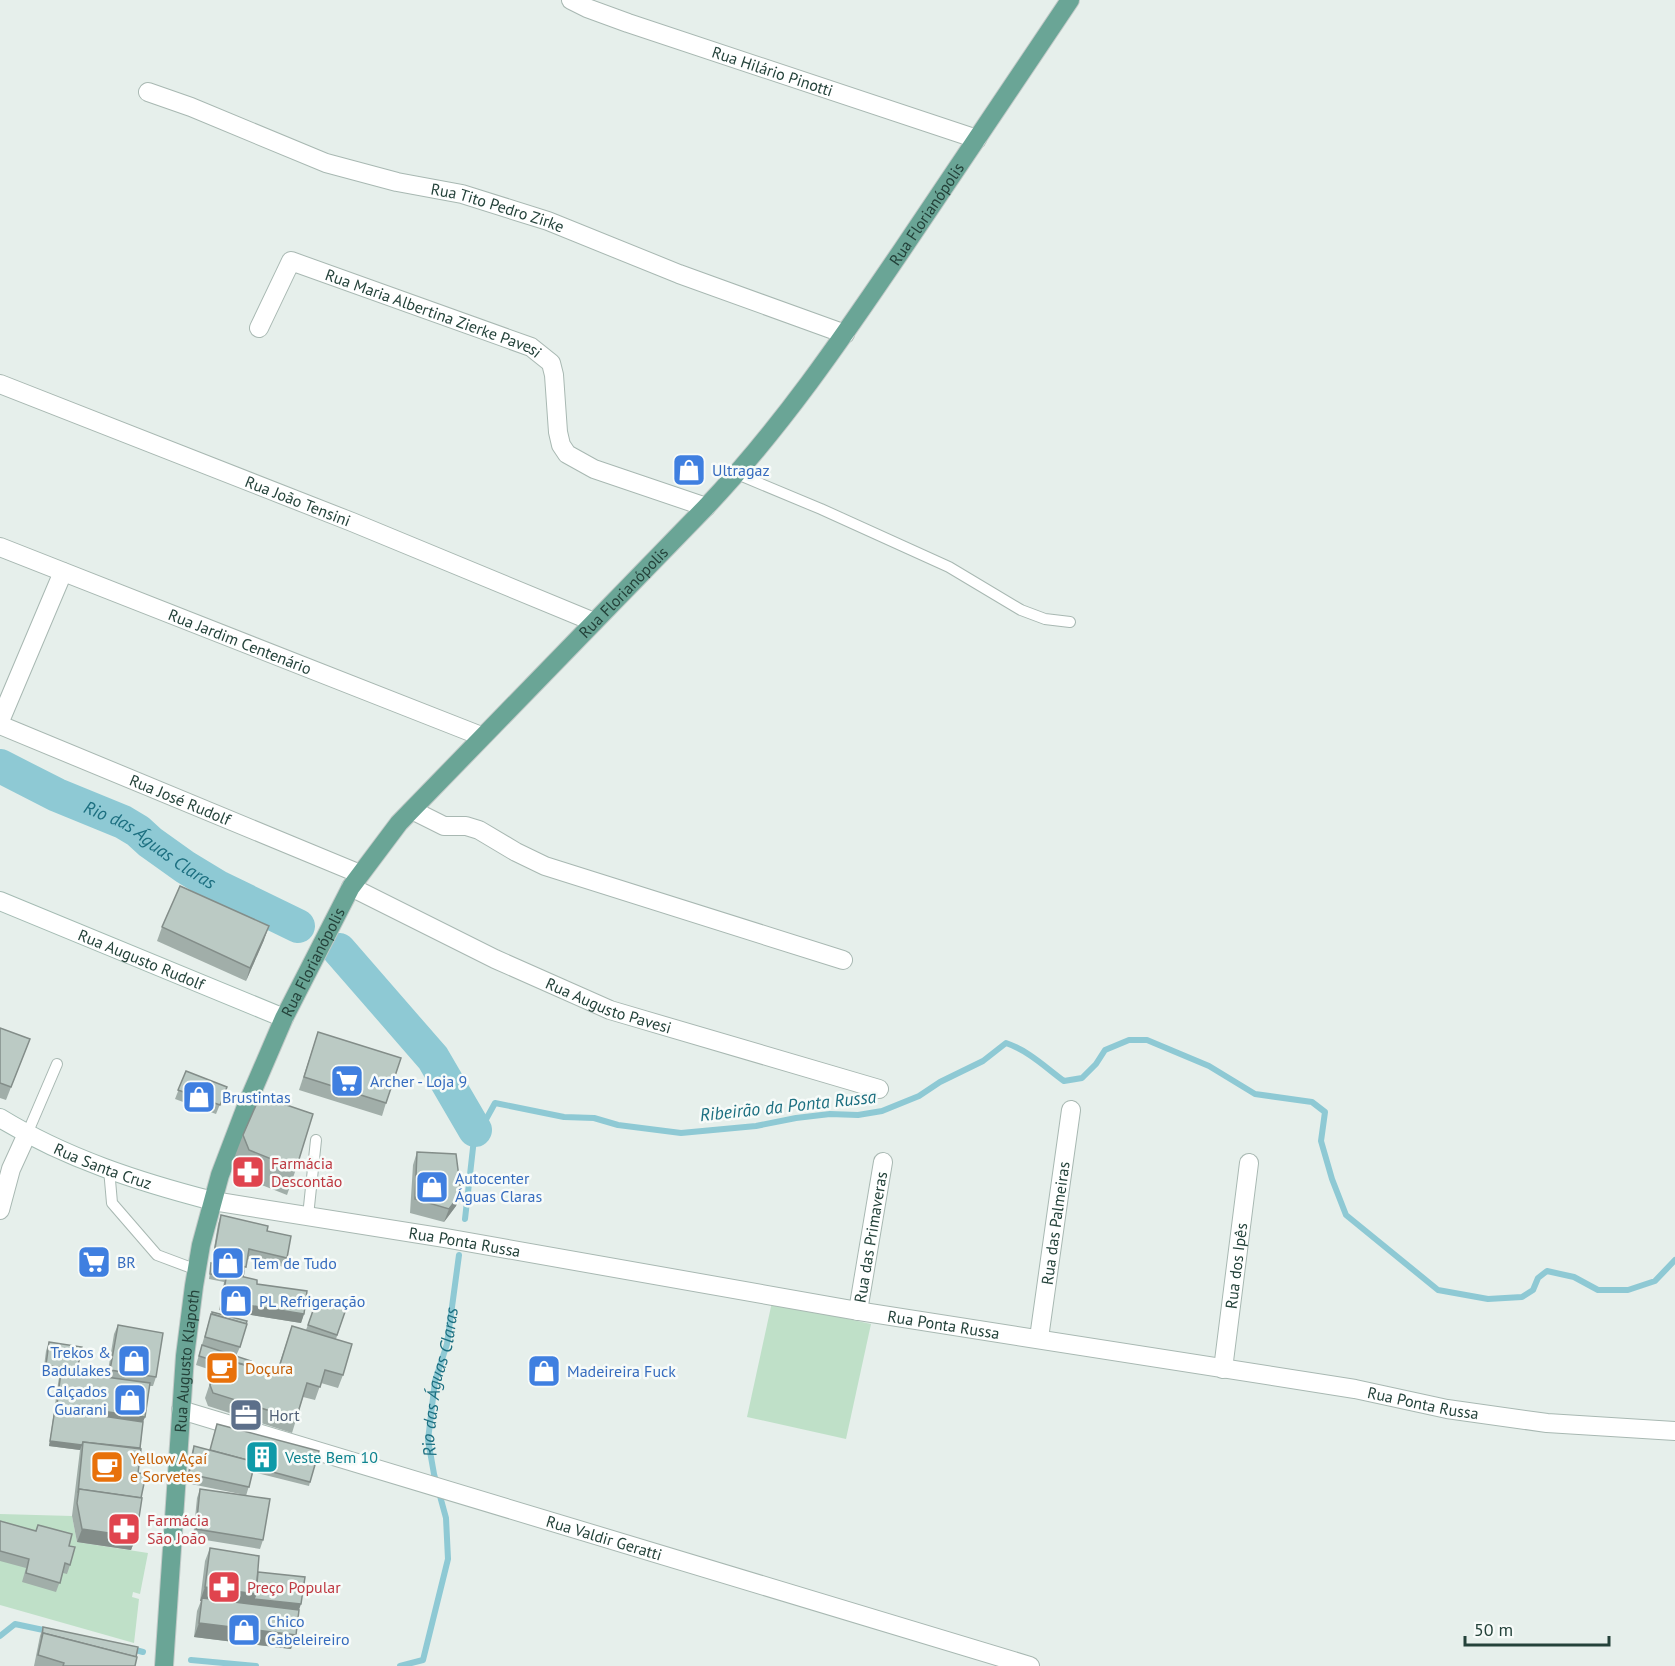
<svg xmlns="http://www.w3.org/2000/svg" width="1675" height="1666" font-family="'PT Sans',sans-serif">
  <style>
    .green { fill: #bfe0c8 }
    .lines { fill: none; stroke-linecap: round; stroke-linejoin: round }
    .stream { stroke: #8ec9d4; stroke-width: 6 }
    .river { stroke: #8ec9d4; stroke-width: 34 }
    .service-casing { stroke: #a8b8b2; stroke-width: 12 }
    .minor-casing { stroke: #a8b8b2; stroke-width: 20 }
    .tertiary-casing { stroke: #a8b8b2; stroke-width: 20 }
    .secondary-casing { stroke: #a4bbb3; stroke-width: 20 }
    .primary-casing { stroke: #c2cac8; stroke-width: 20 }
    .service { stroke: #fff; stroke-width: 10 }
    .minor { stroke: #fff; stroke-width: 18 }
    .tertiary { stroke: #fff; stroke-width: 18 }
    .secondary { stroke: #fff; stroke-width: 18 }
    .primary { stroke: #6aa596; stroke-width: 18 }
    .wall { fill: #a1aea9 }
    .shaded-wall { fill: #838d89 }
    .building { fill: #bbcac4; stroke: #838d89; stroke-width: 1.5 }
    .labels { text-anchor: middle; stroke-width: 5; stroke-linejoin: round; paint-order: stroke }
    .street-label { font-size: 16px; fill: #24423a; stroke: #f7fbf9 }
    .shop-label { font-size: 16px; fill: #366cbe; stroke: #f7fbf9; text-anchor: start }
    .health-label { font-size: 16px; fill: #be3a42; stroke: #f7fbf9; text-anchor: start }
    .food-label { font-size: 16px; fill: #c56008; stroke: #f7fbf9; text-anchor: start }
    .service-label { font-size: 16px; fill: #4e5e75; stroke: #f7fbf9; text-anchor: start }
    .culture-label { font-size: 16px; fill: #0d838f; stroke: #f7fbf9; text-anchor: start }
    .water-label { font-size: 18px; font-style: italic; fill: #1c6f80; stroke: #f7fbf9 }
  </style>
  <rect width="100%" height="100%" fill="#e6efeb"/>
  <g class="green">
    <polygon points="772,1302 871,1324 846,1439 747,1417"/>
    <polygon points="0,1514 72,1516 77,1542 148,1553 140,1594 133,1592 132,1597 139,1599 134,1643 0,1605"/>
  </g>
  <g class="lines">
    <g class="stream">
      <path d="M465,1219l10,-89 9,-7 11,-20 69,14 30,1 24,7 63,8 75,-7 40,-8 34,-4 28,1 24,-4 37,-15 21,-14 43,-21 23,-18c23,8 39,24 58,38l18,-3 14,-14 9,-14 24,-10h18l62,26 46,28 57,8 13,10 -4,29 11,38 14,36 92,75 50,9 34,-2 11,-7 5,-12 9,-7 27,6 24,13h30l27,-9 20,-21"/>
      <polyline points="0,1636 15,1624 48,1631"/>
      <polyline points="132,1649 143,1652"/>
      <polyline points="191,1660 256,1666"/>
      <path id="s1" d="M400,1666l23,-6 25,-101 -2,-41 -12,-44 -6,-34 7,-59 12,-37 12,-89"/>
    </g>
    <g class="river">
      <path id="s2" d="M0,766l57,29 66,27 15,9 12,11 35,25 33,20 80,39"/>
      <polyline points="339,950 433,1058 475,1130"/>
    </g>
    <g class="service-casing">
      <g id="service">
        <polyline points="737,474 821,509 949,567 1021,610 1045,619 1070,622"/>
        <polyline points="27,1134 57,1064"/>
        <polyline points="109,1169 112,1203 157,1255 197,1270"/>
        <polyline points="308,1216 316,1140"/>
      </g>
    </g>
    <g class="minor-casing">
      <g id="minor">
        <path id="s3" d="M571,0l16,8 41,15 349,116"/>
        <path id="s4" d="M148,92l43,15 135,56 71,19 65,12 86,27 131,53 166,60"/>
        <path id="s5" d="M259,328l32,-67 240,86 20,16 3,12 4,57 3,13 6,9 27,15 112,38"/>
        <path id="s6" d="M0,384l352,138 242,100"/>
        <path id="s7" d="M0,547l481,189"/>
        <polyline points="0,721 63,572"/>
        <path id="s8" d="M0,725l360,149"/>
        <polyline points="412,810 444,826 466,826 479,830 516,852 545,866 843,960"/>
        <path id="s9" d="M351,887l144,72 115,51 269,79"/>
        <polyline points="0,1210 11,1169 27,1134"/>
        <path id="s10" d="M858,1311l25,-149"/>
        <path id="s11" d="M1039,1338l32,-228"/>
        <path id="s12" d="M1223,1369l26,-206"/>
        <path id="s13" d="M181,1410l849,256"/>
      </g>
    </g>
    <g class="tertiary-casing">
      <g id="tertiary">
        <path id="s14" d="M213,1201l232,37 413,73 497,78 92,20 100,14 128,8"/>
      </g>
    </g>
    <g class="secondary-casing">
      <g id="secondary">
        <path id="s15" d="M0,901l284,117"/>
        <path id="s16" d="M0,1118c65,40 139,64 213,83"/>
      </g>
    </g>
    <g class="primary-casing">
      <g id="primary">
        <path id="s17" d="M164,1666l21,-310 9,-70 7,-41 19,-70 27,-71 37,-86 67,-131 48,-64 307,-316c75,-79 135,-167 196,-257 56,-83 112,-166 168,-250"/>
      </g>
    </g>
    <use href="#service" class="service"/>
    <use href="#minor" class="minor"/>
    <use href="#tertiary" class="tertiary"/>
    <use href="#secondary" class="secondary"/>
    <use href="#primary" class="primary"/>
  </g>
  <g class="wall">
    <polygon points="162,927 264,940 246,981 157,941"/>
    <polygon points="0,1028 30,1039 6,1100 0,1098"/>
    <polygon points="318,1032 386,1103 382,1116 299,1090"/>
    <polygon points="186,1071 227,1087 216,1114 175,1099"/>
    <polygon points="243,1135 296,1169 287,1195 239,1176 233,1161"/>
    <polygon points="417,1152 461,1193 456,1206 444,1222 410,1213 413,1165"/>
    <polygon points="221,1215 267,1231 287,1258 284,1267 247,1259 243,1277 257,1284 304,1314 301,1323 219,1310 224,1282 209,1279 218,1224"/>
    <polygon points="317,1299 346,1309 336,1339 343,1375 338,1388 321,1383 315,1400 303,1397 292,1433 208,1406 205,1398 214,1371 196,1365 211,1314 240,1347 236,1356 250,1366 276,1374 292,1326 306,1330"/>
    <polygon points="118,1325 156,1377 153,1386 149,1386 145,1417 143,1422 138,1473 141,1498 136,1537 131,1550 77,1542 72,1516 80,1450 49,1446 59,1377 43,1374 46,1351 49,1342 77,1370 76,1373 107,1377 114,1334"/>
    <polygon points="194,1446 310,1482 309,1486 253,1472 246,1496 263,1540 260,1549 193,1538 197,1498 200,1489 245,1495 186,1483 191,1455"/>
    <polygon points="0,1521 69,1546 70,1565 67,1574 63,1573 56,1592 22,1582 26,1568 0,1561"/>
    <polygon points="210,1548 258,1572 299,1611 291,1649 194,1637 197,1611 201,1601 200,1601 205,1561"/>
    <polygon points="43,1627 135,1666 34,1666 40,1636"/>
  </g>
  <g class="shaded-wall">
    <polygon points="269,926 264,940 246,981 250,968"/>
    <polygon points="461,1193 456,1206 444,1222 449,1209"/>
    <polygon points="222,1301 304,1314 301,1323 219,1310"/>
    <polygon points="57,1405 145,1417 141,1426 55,1409 53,1414"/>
    <polygon points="50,1441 82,1445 80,1450 49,1446"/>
    <polygon points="82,1529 136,1537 131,1550 77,1542"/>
    <polygon points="205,1587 256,1594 301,1604 298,1613 202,1598 201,1601 200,1601"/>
    <polygon points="199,1623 296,1635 291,1649 194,1637"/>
  </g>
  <g class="building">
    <polygon points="180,886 269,926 250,968 162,927"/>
    <polygon points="0,1028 30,1039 11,1087 0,1083"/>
    <polygon points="318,1032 401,1058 386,1103 304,1077"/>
    <polygon points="186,1071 227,1087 220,1105 178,1090"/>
    <polygon points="260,1096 313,1114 296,1169 249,1150 243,1135"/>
    <polygon points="417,1152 456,1154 461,1193 449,1209 415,1199"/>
    <polygon points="221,1215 268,1226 267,1231 291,1236 287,1258 249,1249 246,1267 213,1259"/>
    <polygon points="211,1263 244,1271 243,1277 227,1273 225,1277 210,1274"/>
    <polygon points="227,1273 257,1280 257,1284 307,1291 304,1314 222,1301"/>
    <polygon points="317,1299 346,1309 337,1335 308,1325"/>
    <polygon points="212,1312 247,1321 246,1324 212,1314"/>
    <polygon points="211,1314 247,1324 240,1347 205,1337"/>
    <polygon points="118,1325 163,1333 156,1377 110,1370"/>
    <polygon points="292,1326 352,1344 343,1375 325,1370 320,1387 307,1383 296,1419 213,1393 210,1385 219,1358 277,1374"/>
    <polygon points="49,1342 82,1347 77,1370 46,1365"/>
    <polygon points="202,1345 251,1361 250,1366 219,1358 218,1362 199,1356"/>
    <polygon points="61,1371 150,1383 145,1417 57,1405"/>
    <polygon points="55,1409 143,1422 140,1448 83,1442 82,1445 50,1441"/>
    <polygon points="217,1424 319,1451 310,1482 254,1467 255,1462 210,1450"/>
    <polygon points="83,1442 141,1449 138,1473 146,1474 141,1498 79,1489 78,1493"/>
    <polygon points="194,1446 255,1462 249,1487 189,1474"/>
    <polygon points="79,1489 142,1498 136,1537 82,1529 77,1503"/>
    <polygon points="200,1489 270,1499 263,1540 196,1529"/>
    <polygon points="0,1521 36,1531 38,1525 72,1534 69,1546 75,1547 70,1565 65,1563 60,1583 26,1573 29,1559 0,1551"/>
    <polygon points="210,1548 259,1556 256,1594 205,1587"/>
    <polygon points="258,1572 305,1577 301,1604 254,1599 256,1594"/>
    <polygon points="202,1598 299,1610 296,1635 199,1623"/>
    <polygon points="43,1627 138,1647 136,1657 43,1633 42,1638"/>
    <polygon points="43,1633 137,1657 135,1666 63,1666 64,1663 38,1655"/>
  </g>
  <defs>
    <g id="shop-square" transform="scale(1.725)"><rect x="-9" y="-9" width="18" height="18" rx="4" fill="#3f7fe0" stroke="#f7fbf9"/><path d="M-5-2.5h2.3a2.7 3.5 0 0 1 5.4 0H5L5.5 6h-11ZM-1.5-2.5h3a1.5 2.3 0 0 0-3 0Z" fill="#fff"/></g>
    <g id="supermarket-square" transform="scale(1.725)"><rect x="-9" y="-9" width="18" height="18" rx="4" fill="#3f7fe0" stroke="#f7fbf9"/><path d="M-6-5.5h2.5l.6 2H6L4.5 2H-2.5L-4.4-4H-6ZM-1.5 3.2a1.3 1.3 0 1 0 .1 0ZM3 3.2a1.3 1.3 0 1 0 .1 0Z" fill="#fff"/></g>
    <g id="pharmacy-square" transform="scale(1.725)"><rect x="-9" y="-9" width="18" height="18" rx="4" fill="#e0444e" stroke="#f7fbf9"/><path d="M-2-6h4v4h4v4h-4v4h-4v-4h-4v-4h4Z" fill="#fff"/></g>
    <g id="cafe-square" transform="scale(1.725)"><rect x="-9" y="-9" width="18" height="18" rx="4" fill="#e8710a" stroke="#f7fbf9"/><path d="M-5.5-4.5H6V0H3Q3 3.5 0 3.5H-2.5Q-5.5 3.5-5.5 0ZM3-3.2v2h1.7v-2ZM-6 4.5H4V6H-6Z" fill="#fff"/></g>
    <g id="office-square" transform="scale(1.725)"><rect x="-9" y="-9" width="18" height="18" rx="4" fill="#5c6f8a" stroke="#f7fbf9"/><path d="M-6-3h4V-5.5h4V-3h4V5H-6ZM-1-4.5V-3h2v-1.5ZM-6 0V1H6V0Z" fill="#fff"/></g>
    <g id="building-square" transform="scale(1.725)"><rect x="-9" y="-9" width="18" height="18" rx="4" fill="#0f9aa8" stroke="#f7fbf9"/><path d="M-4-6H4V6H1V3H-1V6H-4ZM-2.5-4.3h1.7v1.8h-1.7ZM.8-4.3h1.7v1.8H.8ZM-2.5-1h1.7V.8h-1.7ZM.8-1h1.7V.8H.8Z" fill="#fff"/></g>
  </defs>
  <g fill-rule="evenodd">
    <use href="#shop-square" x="689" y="470"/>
    <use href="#supermarket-square" x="347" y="1081"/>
    <use href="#shop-square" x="199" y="1097"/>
    <use href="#pharmacy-square" x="248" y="1172"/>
    <use href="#shop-square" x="432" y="1187"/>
    <use href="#supermarket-square" x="94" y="1262"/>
    <use href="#shop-square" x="228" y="1263"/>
    <use href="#shop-square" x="236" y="1301"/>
    <use href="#shop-square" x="134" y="1361"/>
    <use href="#cafe-square" x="222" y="1368"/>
    <use href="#shop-square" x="544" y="1371"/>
    <use href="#shop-square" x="130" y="1400"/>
    <use href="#office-square" x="246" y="1415"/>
    <use href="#building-square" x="262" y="1457"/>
    <use href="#cafe-square" x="107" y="1467"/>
    <use href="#pharmacy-square" x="124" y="1529"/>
    <use href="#pharmacy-square" x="224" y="1587"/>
    <use href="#shop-square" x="244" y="1630"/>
  </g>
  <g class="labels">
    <g class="street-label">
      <text dy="6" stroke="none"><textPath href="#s3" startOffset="214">Rua Hilário Pinotti</textPath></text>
      <text dy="6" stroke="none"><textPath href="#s4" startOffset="369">Rua Tito Pedro Zirke</textPath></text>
      <text dy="6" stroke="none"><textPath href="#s17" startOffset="1700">Rua Florianópolis</textPath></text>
      <text dy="6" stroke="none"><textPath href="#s5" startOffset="226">Rua Maria Albertina Zierke Pavesi</textPath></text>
      <text dy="6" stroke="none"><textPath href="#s6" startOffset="320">Rua João Tensini</textPath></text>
      <text dy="6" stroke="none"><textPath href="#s17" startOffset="1214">Rua Florianópolis</textPath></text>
      <text dy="6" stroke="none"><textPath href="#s7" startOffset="258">Rua Jardim Centenário</textPath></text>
      <text dy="6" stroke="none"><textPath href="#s8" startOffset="195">Rua José Rudolf</textPath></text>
      <text dy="6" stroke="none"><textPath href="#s15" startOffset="153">Rua Augusto Rudolf</textPath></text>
      <text dy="6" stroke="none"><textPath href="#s17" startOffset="728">Rua Florianópolis</textPath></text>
      <text dy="6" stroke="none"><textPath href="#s9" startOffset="284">Rua Augusto Pavesi</textPath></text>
      <text dy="6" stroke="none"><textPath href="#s16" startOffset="114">Rua Santa Cruz</textPath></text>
      <text dy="6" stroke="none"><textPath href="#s11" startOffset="116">Rua das Palmeiras</textPath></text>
      <text dy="6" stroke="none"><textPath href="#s10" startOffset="75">Rua das Primaveras</textPath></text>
      <text dy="6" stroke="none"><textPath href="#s14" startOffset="255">Rua Ponta Russa</textPath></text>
      <text dy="6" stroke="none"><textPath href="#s12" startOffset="104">Rua dos Ipês</textPath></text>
      <text dy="6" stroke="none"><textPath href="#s14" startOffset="741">Rua Ponta Russa</textPath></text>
      <text dy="6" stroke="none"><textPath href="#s17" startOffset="306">Rua Augusto Klapoth</textPath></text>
      <text dy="6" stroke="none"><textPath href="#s14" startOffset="1227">Rua Ponta Russa</textPath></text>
      <text dy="6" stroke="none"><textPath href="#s13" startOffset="442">Rua Valdir Geratti</textPath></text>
    </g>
    <g class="shop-label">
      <text x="712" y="476">Ultragaz</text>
      <text x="370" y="1087">Archer - Loja 9</text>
      <text x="222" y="1103">Brustintas</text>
      <text x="455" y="1184">Autocenter<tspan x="455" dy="18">Águas Claras</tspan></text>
      <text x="117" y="1268">BR</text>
      <text x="251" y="1269">Tem de Tudo</text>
      <text x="259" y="1307">PL Refrigeração</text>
      <text x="111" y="1358" text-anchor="end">Trekos &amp;<tspan x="111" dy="18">Badulakes</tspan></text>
      <text x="567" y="1377">Madeireira Fuck</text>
      <text x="107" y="1397" text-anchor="end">Calçados<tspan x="107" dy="18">Guarani</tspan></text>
      <text x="267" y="1627">Chico<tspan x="267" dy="18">Cabeleireiro</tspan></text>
    </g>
    <g class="health-label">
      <text x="271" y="1169">Farmácia<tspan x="271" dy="18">Descontão</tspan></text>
      <text x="147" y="1526">Farmácia<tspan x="147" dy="18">São João</tspan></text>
      <text x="247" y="1593">Preço Popular</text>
    </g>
    <g class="food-label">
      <text x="245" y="1374">Doçura</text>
      <text x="130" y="1464">Yellow Açaí<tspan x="130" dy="18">e Sorvetes</tspan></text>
    </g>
    <g class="service-label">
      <text x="269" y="1421">Hort</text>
    </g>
    <g class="culture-label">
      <text x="285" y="1463">Veste Bem 10</text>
    </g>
    <g class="water-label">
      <text dy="6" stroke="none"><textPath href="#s2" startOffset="170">Rio das Águas Claras</textPath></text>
      <text transform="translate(788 1106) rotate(-6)" y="6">Ribeirão da Ponta Russa</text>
      <text dy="6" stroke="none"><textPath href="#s1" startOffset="308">Rio das Águas Claras</textPath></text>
    </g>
  </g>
  <path d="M1465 1636v9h144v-9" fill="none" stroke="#24423a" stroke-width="3"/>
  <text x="1474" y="1636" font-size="18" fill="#24423a" stroke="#f7fbf9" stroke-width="4.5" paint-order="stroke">50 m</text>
</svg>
